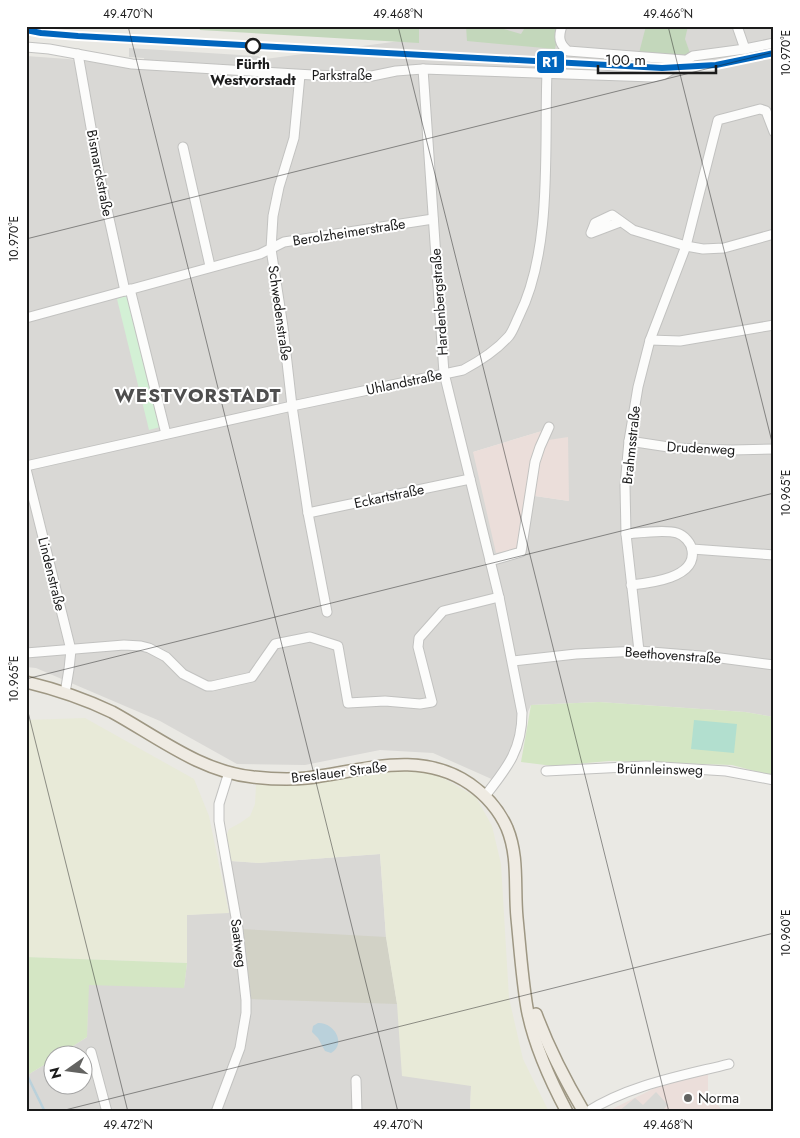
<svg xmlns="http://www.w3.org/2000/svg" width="800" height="1138" font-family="Jost,sans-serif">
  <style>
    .residential { fill: #d9d8d5; fill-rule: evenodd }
    .commercial { fill: #ebdeda }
    .construction { fill: #d2d2c6 }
    .farmland { fill: #e8ead8 }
    .grass { fill: #d4e6c4 }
    .forest { fill: #c3d7bb }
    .park { fill: #d3f0d5 }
    .pitch { fill: #b2dfcf }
    .parking { fill: #d8d8d5 }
    .water { fill: #bad1db }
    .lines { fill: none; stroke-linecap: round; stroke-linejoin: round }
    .stream { stroke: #bad1db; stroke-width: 2.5 }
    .minor-casing { stroke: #c2c2c0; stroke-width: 11 }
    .major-casing { stroke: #9e9783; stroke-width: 14 }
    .minor { stroke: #fcfcfb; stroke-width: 9 }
    .major { stroke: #efebe3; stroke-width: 11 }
    .rail-1-casing { stroke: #fff; stroke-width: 10 }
    .rail-1 { stroke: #0065bd; stroke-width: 6 }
    .ticks { fill: none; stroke: #1b1b1b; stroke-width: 1; stroke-opacity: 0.45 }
    .stop-dot { fill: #fff; stroke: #1b1b1b; stroke-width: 2.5 }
    .poi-dot { fill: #636361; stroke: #fff; stroke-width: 2 }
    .labels { text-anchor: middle; stroke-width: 4; stroke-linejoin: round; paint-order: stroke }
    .stop-label { font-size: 14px; font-weight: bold; fill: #1b1b1b; stroke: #fff }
    .street-label { font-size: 14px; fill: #1b1b1b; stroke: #fff }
    .poi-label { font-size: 14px; fill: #1b1b1b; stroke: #fff; text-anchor: start }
    .district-label { font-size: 19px; font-weight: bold; letter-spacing: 1px; fill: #4e4e4e; stroke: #fff }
    .line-badge { stroke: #fff; stroke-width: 2 }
    .badge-label { font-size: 14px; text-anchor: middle; font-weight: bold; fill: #fff }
    .neatline { fill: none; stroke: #1b1b1b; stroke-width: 2 }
    .ticks-label { font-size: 12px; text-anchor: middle; fill: #1b1b1b }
  </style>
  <rect width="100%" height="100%" fill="#eae9e4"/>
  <g class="residential">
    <path d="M418,26h356v691l-29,-5 -146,-10 -68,3 -35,76 -63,-28 -53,-3 -75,15 -68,-1 -77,-43 -124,-53 -10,-1v-611l42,3 101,13 246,-33zM542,431v10l27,60 -41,-6 -55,-43z"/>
    <polygon points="380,854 386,937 397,1004 471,1086 470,1112 26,1112 26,1076 52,1060 52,1086 82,1086 82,1056 59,1055 87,1037 88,984 184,987 187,963 187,915 229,912 220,862 231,861 258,863"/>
  </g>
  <g class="commercial">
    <polygon points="542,431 542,441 568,437 569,501 528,495 518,549 496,553 473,452"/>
    <polygon points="708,1073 708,1094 724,1112 608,1111 659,1086"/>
  </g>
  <polygon class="construction" points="241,929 386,937 397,1004 250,999"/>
  <g class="farmland">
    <polygon points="85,718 194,779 209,816 229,913 187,915 187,963 26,957 26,720"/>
    <polygon points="383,768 435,773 476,797 492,826 501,864 509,998 523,1059 549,1112 470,1112 471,1086 402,1076 397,1004 386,937 380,854 258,863 231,861 226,837 229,829 240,823 250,816 255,804 256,785 308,785"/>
  </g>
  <g class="grass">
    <polygon points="599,702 745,712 774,717 774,776 732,765 609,761 553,766 521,762 531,705"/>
    <polygon points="26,957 187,963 184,988 89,985 87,1037 59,1055 52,1056 52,1060 26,1076"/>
  </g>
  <g class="forest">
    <polygon points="199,26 419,26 419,43 200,30"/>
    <polygon points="466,26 493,26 521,34 526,26 560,26 555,49 467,41"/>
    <polygon points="646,26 688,26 685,39 690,53 679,58 639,53"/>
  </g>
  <polygon class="park" points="128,295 160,427 149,430 117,299"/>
  <polygon class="pitch" points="694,720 737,724 734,753 691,749"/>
  <g class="parking">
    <polygon points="129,48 258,56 276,71 145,64 144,58 129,57"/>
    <polygon points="656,1092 668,1105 664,1109 666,1112 619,1111 635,1098 643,1105"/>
  </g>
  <path class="water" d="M318,1023c16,-1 29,21 13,30l-6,-2 -7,-13 -6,-6 1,-6z"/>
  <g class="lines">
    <polyline class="stream" points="26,1073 45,1112"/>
    <g class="minor-casing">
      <g id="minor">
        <path d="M562,26c-4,11 -3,18 6,25l116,9"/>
        <polyline points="737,26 745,49"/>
        <polyline points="26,47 49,49 132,64 313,75 367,77 396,71 423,69 653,77 663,75 693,56 745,49 774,43"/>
        <polyline points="78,54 99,173 125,291"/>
        <path d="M423,69l21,304 55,224 23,116c0,37 -15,55 -37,83"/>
        <polyline points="300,75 294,138 279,187 273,216 271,249 283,327 292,406 308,513 327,612"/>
        <polyline points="183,147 210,266"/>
        <polyline points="620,222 591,233 595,223 612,215 633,230 686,246 703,249 724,248 774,234"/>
        <polyline points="130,289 166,434"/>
        <polyline points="26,318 260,254 284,242 433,219"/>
        <polyline points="650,340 680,341 774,325"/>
        <polyline points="629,441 675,448 732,450 774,449"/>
        <path d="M26,466l266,-60 171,-36c17,-9 33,-19 46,-34 4,-5 7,-14 10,-20 34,-68 25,-169 28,-244"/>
        <polyline points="26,469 71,650 69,669 65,693"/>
        <polyline points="308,513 470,479"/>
        <path d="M626,534c14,-1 38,-5 51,-1 7,2 14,10 15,17 5,28 -42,33 -61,35"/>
        <polyline points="692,549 774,555"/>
        <polyline points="490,561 521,552 535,462 540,447 549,427"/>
        <polyline points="639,651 626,534 625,486 629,441 638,387 650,340 686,246 718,120 760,109 766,111 774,132"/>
        <polyline points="26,653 124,645 141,646 149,648 166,657 183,674 207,686 212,686 252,677 275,644 310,637 338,646 348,703 385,701 420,704 432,702 418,647 419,638 443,611 499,597"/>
        <polyline points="513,661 576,654 639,651 713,657 774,665"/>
        <polyline points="546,771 646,766 726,771 774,780"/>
        <polyline points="91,1052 107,1112"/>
        <polyline points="356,1080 357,1112"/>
        <polyline points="216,1112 240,1048 246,1013 246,1000 238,929 219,821 219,804 229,772"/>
        <path d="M587,1112c42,-27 94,-36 142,-48"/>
      </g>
    </g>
    <g class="major-casing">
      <g id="major">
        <path d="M26,682c29,7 59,17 86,30 44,24 89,60 141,65 18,2 36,3 54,1 56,-7 112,-29 163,6 17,12 29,26 37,44 12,29 7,59 10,90 3,30 5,60 10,90 6,33 24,74 40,104"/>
        <path d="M536,1014c13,35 29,66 48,98"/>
      </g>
    </g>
    <use href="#minor" class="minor"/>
    <use href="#major" class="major"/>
    <g class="rail-1-casing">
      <polyline id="rail-1" points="26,30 41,33 78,36 662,68 716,65 774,53"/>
    </g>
    <use href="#rail-1" class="rail-1"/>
  </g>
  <path class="ticks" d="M128,26l270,1086M398,26l271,1086M668,26l106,424M26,239l748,-187M26,679l748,-186M26,704l102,408M57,1112l717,-179"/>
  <circle class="stop-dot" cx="253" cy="46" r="7"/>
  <circle class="poi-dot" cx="688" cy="1098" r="5"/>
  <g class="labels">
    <g class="stop-label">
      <text x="253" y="69">Fürth<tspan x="253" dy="16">Westvorstadt</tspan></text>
    </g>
    <g class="street-label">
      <text x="342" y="80">Parkstraße</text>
      <text transform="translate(100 173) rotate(79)" y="5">Bismarckstraße</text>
      <text transform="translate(349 232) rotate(-9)" y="5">Berolzheimerstraße</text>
      <text transform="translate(439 302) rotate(-94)" y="5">Hardenbergstraße</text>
      <text transform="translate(280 313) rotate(82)" y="5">Schwedenstraße</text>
      <text transform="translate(404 382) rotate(-12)" y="5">Uhlandstraße</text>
      <text transform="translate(631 445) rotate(-84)" y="5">Brahmsstraße</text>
      <text transform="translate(701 448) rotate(3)" y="5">Drudenweg</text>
      <text transform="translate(389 496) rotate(-12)" y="5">Eckartstraße</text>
      <text transform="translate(52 574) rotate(76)" y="5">Lindenstraße</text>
      <text transform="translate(673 655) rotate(4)" y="5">Beethovenstraße</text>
      <text transform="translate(660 769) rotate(1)" y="5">Brünnleinsweg</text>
      <text transform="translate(339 772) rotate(-7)" y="5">Breslauer Straße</text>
      <text transform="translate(239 943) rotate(82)" y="5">Saatweg</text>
    </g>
    <g class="poi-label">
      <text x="698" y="1103">Norma</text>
    </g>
    <g class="district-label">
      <text x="198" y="402">WESTVORSTADT</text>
    </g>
  </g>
  <rect class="line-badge" x="536" y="50" width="29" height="24" rx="5" fill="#0065bd"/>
  <g class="badge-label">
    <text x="550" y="67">R1</text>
  </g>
  <rect width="800" height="1138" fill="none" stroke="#ffffff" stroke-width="55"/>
  <g transform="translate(68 1070) rotate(256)"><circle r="24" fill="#ffffff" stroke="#a4a4a4"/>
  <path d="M0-4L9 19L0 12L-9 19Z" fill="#636361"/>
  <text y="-8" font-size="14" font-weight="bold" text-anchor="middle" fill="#1b1b1b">N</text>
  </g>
  <path d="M598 65v8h118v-8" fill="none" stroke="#1b1b1b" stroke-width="2.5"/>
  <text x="605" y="65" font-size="15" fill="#1b1b1b" stroke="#ffffff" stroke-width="4" paint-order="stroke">100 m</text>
  <rect x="28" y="28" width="744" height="1082" class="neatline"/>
  <g class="ticks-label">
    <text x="128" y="18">49.470°N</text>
    <text x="398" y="18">49.468°N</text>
    <text x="668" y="18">49.466°N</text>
    <text transform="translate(786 53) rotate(-90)" y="4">10.970°E</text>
    <text transform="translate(14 239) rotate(-90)" y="4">10.970°E</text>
    <text transform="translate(786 493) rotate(-90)" y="4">10.965°E</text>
    <text transform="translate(14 679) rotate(-90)" y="4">10.965°E</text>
    <text transform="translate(786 933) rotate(-90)" y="4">10.960°E</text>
    <text x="128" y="1129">49.472°N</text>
    <text x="398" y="1129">49.470°N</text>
    <text x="668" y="1129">49.468°N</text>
  </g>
</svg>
